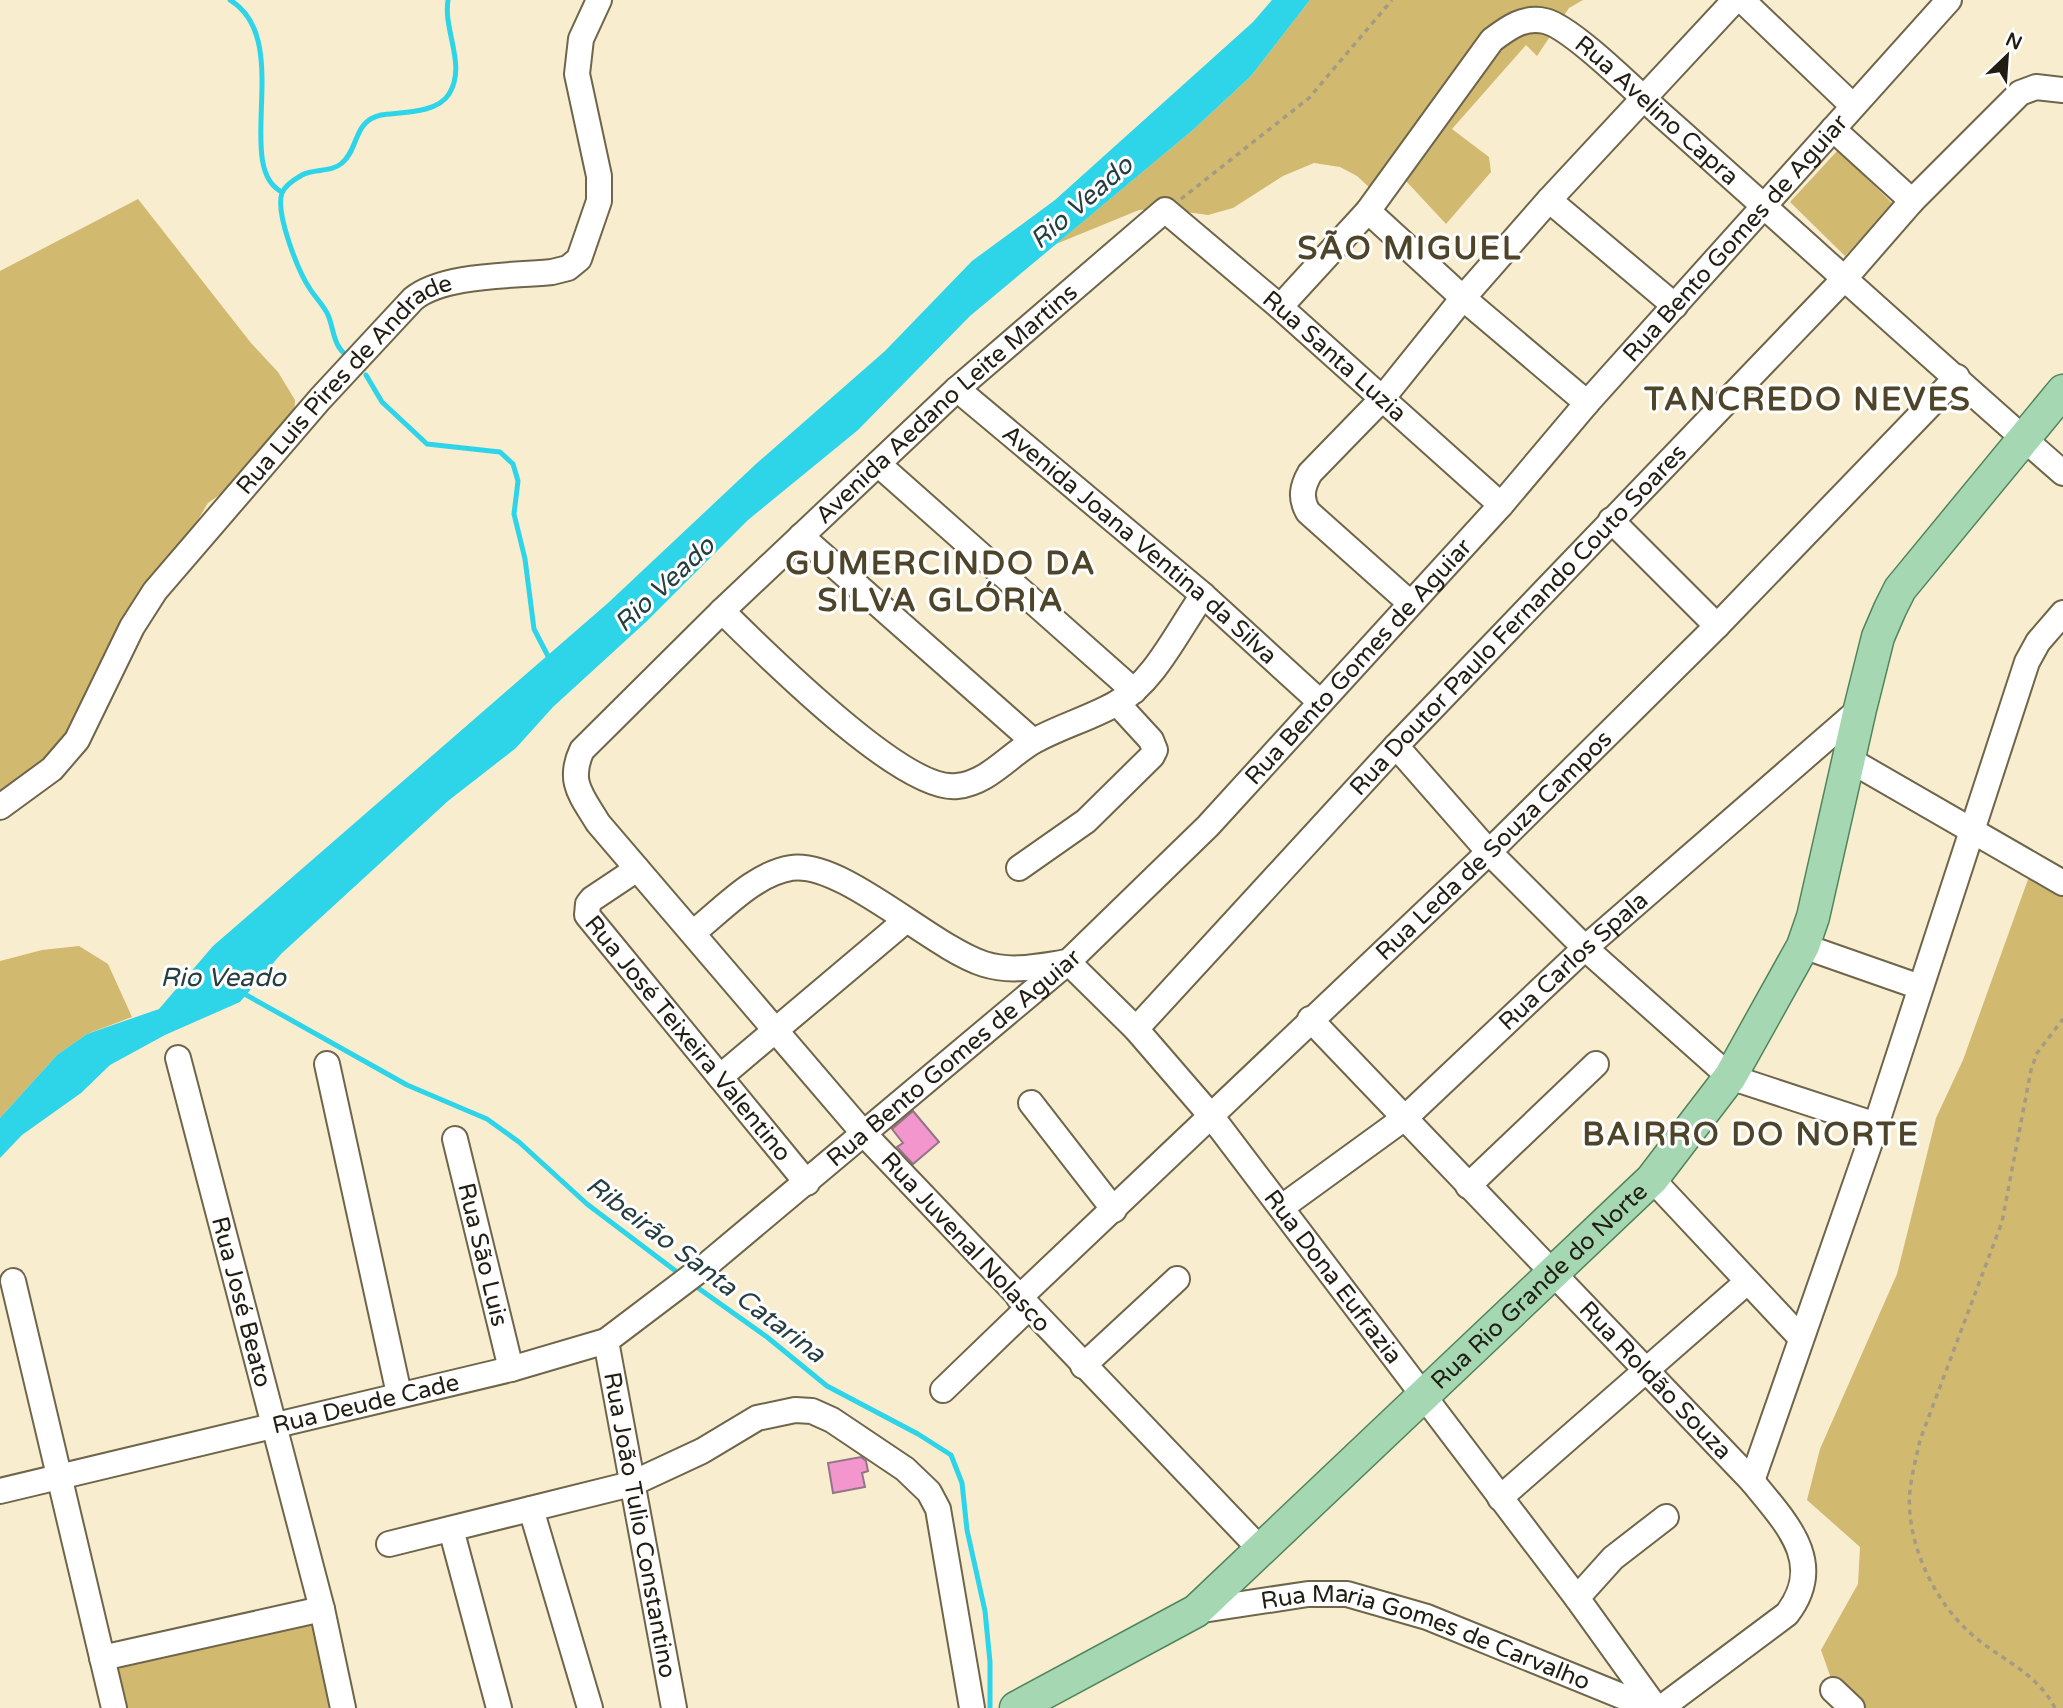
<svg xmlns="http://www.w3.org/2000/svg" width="2063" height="1708" font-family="'Varela Round',sans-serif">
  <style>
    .green { fill: #d2b970 }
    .water { fill: #2ed4e8 }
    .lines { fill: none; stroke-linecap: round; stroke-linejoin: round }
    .stream { stroke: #2ed4e8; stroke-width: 5 }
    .building { fill: #f396cd; stroke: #927685; stroke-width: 2 }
    .minor-casing { stroke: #6e654a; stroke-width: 28 }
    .major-casing { stroke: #50855a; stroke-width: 35 }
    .path { stroke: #a39b84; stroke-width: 3.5; stroke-dasharray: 5 5; stroke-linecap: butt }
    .minor { stroke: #fff; stroke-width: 24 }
    .major { stroke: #a5d7b3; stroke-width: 32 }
    .labels { text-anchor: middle; stroke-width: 6; stroke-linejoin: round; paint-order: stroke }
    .street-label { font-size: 24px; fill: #211d12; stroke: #fff }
    .water-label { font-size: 26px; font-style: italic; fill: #253e42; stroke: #fff }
    .district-label { font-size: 32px; font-weight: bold; letter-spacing: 2px; fill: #4d442a; stroke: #fff }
  </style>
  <rect width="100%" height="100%" fill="#f8edcf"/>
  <g class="green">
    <polygon points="1310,0 1583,0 1569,8 1537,56 1526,45 1452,129 1489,157 1491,172 1446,224 1392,166 1371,189 1357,176 1340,167 1314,163 1283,176 1233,208 1208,215 1164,209 1139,210 1056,244 1194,129 1251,76"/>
    <polygon points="1838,150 1893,204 1845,256 1790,202"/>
    <polygon points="138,199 251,343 278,372 295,400 294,423 266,462 208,503 196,523 186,554 130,639 96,722 0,803 0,271"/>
    <polygon points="2035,860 2063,880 2063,1708 1861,1708 1833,1684 1821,1650 1858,1584 1860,1547 1807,1500 1820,1449 1897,1274 1936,1118 1963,1060"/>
    <polygon points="79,946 108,964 132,1017 87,1034 57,1055 0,1118 0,961 42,950"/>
    <polygon points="313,1619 333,1708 126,1708 115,1663"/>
  </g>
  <polygon class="water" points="1272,0 1310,0 1251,76 1194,129 970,316 858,430 748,520 646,622 553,707 516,748 448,801 281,954 240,1002 165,1035 110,1065 81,1093 22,1135 0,1158 0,1118 57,1055 87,1034 159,1009 213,946 608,603 757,463 885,351 972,261 1055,200 1253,22"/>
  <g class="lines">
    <g class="stream">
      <path d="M230,0c65,39 2,167 52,192"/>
      <path d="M348,357c-16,-13 -13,-25 -20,-42 -4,-9 -13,-18 -18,-26 -12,-18 -35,-76 -28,-96 3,-8 13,-14 20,-18 12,-7 29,-2 40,-12 17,-14 11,-42 39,-48 18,-3 56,-1 68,-21 18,-29 -6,-63 -1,-94"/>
      <polyline points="366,375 382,402 427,444 500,452 513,464 518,481 514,514 525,559 534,629 550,660"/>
      <polyline points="241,992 407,1085 487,1119 519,1142 587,1204 681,1275"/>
      <polyline points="691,1283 767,1337 827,1386 918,1434 951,1455 962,1483 967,1530 985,1611 990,1662 990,1708"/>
    </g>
  </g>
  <g class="building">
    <polygon points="913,1111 939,1142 913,1164 897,1147 903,1143 892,1129"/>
    <polygon points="861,1457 866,1461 868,1471 862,1473 865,1487 833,1493 828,1463"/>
  </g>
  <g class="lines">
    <g class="minor-casing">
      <g id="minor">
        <polyline points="1742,0 1853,106"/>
        <polyline points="1833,129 1912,201"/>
        <polyline points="1549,200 1675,306"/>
        <polyline points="1368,211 1463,298 1587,403"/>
        <path id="s1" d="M1280,307l88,-96 124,-171c16,-12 32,-24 53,-19 27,6 94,74 119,96 133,118 265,239 399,356"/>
        <path id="s2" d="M957,389l246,206 116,106"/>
        <polyline points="878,464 1134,691"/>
        <polyline points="1611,520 1717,626"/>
        <polyline points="801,536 1033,741"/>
        <path d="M1410,603l-102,-91c-8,-14 -6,-25 2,-39l71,-73 82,-102 86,-98 186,-200"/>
        <path d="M722,611c40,39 181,182 235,175 31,-3 52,-31 77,-45 27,-15 57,-23 83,-38 38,-22 61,-73 86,-108"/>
        <polyline points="1396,746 1489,852 1585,948 1730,1077 1876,1125"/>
        <polyline points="1848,759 2063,883"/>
        <path id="s3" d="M0,807l52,-38 25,-29 55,-113 23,-36 165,-192 93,-100c30,-25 100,-23 139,-27l16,-4 11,-9 20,-58v-25l-22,-102 4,-35 18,-39"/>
        <polyline points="1019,868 1086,821 1152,756 1155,750 1151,740 1117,703"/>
        <path id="s4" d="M637,869l-45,30 -4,5 -1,11 220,268"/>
        <path id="s5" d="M694,932c28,-22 60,-58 97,-64 51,-8 140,79 193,96 28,9 56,2 84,-2l68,67 76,88 365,481 79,110"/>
        <polyline points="1803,946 1920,987"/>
        <path id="s6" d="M1310,1019l442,462c33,41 75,81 35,133l-126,94"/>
        <path id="s7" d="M1136,1029l260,-283 449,-468 67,-77 108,-108 16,-6 27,3"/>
        <path id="s8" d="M178,1058l144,551 21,99"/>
        <polyline points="327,1064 399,1394"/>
        <polyline points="720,1077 905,921"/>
        <polyline points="1031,1103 1114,1210"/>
        <path id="s9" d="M455,1139l56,230"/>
        <polyline points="1652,1179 1800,1337"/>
        <polyline points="1468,1186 1596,1064"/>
        <path id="s10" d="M1282,1207l124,-90 179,-169 275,-239"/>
        <polyline points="13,1281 114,1708"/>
        <path id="s11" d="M1019,1298l470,-446 228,-226 240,-249"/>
        <path id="s12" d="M606,1341l68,367"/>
        <polyline points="1083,1366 1177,1279"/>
        <polyline points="943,1390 1028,1308"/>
        <polyline points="1752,1481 1876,1125 2027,662 2038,642 2063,613"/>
        <path id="s13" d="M0,1491l511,-122 95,-28 103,-78 359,-301 140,-136 293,-321 86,-102 362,-403"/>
        <polyline points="1500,1498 1747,1282"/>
        <polyline points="531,1509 590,1708"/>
        <polyline points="451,1529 499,1708"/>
        <polyline points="389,1544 631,1484 702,1451 757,1418 795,1410 812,1411 832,1420 905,1469 929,1492 938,1509 972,1708"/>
        <path id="s14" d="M1262,1551l-397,-416 -267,-312c-16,-27 -31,-41 -16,-73l140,-139 235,-222 208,-179 115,97 221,198"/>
        <polyline points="1577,1598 1613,1558 1666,1517"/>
        <path id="s15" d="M1196,1611l112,-17h39l80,23 224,91"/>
        <polyline points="102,1658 322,1609"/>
        <polyline points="1833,1690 1852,1708"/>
      </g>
    </g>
    <g class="major-casing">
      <g id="major">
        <path id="s16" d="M1016,1708l180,-97 456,-432 78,-102 73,-131 10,-29 47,-208 18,-72 12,-28 10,-20 163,-198"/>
      </g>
    </g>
    <g class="path">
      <polyline points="1181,199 1309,98 1392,0"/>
      <path d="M2055,1708c-19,-37 -57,-49 -87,-77 -31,-29 -54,-74 -58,-117 -3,-24 5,-50 10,-74l82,-218 29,-152 6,-17 26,-34"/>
    </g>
    <use href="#minor" class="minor"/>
    <use href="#major" class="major"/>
  </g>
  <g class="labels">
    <g class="street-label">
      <text dy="8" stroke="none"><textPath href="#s1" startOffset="544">Rua Avelino Capra</textPath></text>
      <text dy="8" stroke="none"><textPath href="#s13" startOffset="2207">Rua Bento Gomes de Aguiar</textPath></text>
      <text dy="8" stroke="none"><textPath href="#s14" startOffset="2084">Rua Santa Luzia</textPath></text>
      <text dy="8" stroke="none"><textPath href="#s3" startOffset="553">Rua Luis Pires de Andrade</textPath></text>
      <text dy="8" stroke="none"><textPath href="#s14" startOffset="1568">Avenida Aedano Leite Martins</textPath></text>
      <text dy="8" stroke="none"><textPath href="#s2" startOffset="240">Avenida Joana Ventina da Silva</textPath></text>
      <text dy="8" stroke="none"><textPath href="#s7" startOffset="560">Rua Doutor Paulo Fernando Couto Soares</textPath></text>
      <text dy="8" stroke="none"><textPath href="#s13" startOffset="1640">Rua Bento Gomes de Aguiar</textPath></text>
      <text dy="8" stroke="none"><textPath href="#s11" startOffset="656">Rua Leda de Souza Campos</textPath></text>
      <text dy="8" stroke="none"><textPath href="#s10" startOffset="382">Rua Carlos Spala</textPath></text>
      <text dy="8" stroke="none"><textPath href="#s4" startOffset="231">Rua José Teixeira Valentino</textPath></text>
      <text dy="8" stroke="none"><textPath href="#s13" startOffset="1073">Rua Bento Gomes de Aguiar</textPath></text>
      <text transform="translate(966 1242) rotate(47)" y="8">Rua Juvenal Nolasco</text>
      <text dy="8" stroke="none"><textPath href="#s9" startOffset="119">Rua São Luis</textPath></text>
      <text dy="8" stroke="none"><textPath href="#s5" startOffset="833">Rua Dona Eufrazia</textPath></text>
      <text dy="8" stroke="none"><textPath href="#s16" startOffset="677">Rua Rio Grande do Norte</textPath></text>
      <text dy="8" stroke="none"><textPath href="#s8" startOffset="252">Rua José Beato</textPath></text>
      <text dy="8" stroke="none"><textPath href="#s6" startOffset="500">Rua Roldão Souza</textPath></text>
      <text dy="8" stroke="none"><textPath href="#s13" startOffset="376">Rua Deude Cade</textPath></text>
      <text dy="8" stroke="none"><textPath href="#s12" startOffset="187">Rua João Tulio Constantino</textPath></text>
      <text dy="8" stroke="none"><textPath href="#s15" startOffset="238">Rua Maria Gomes de Carvalho</textPath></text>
    </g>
    <g class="water-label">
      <text transform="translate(1081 202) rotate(-41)" y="9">Rio Veado</text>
      <text transform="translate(664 584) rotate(-43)" y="9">Rio Veado</text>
      <text x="223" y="986">Rio Veado</text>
      <text transform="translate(706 1269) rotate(37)" y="9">Ribeirão Santa Catarina</text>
    </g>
    <g class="district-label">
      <text x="1410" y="259">SÃO MIGUEL</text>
      <text x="1808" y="410">TANCREDO NEVES</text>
      <text x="941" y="574">GUMERCINDO DA<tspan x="941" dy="37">SILVA GLÓRIA</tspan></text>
      <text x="1751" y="1145">BAIRRO DO NORTE</text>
    </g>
  </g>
  <g transform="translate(2007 56) rotate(25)" stroke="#ffffff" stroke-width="5" paint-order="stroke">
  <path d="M0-5L12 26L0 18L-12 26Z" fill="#211d12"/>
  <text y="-10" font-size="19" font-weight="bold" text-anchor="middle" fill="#211d12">N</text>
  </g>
</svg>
